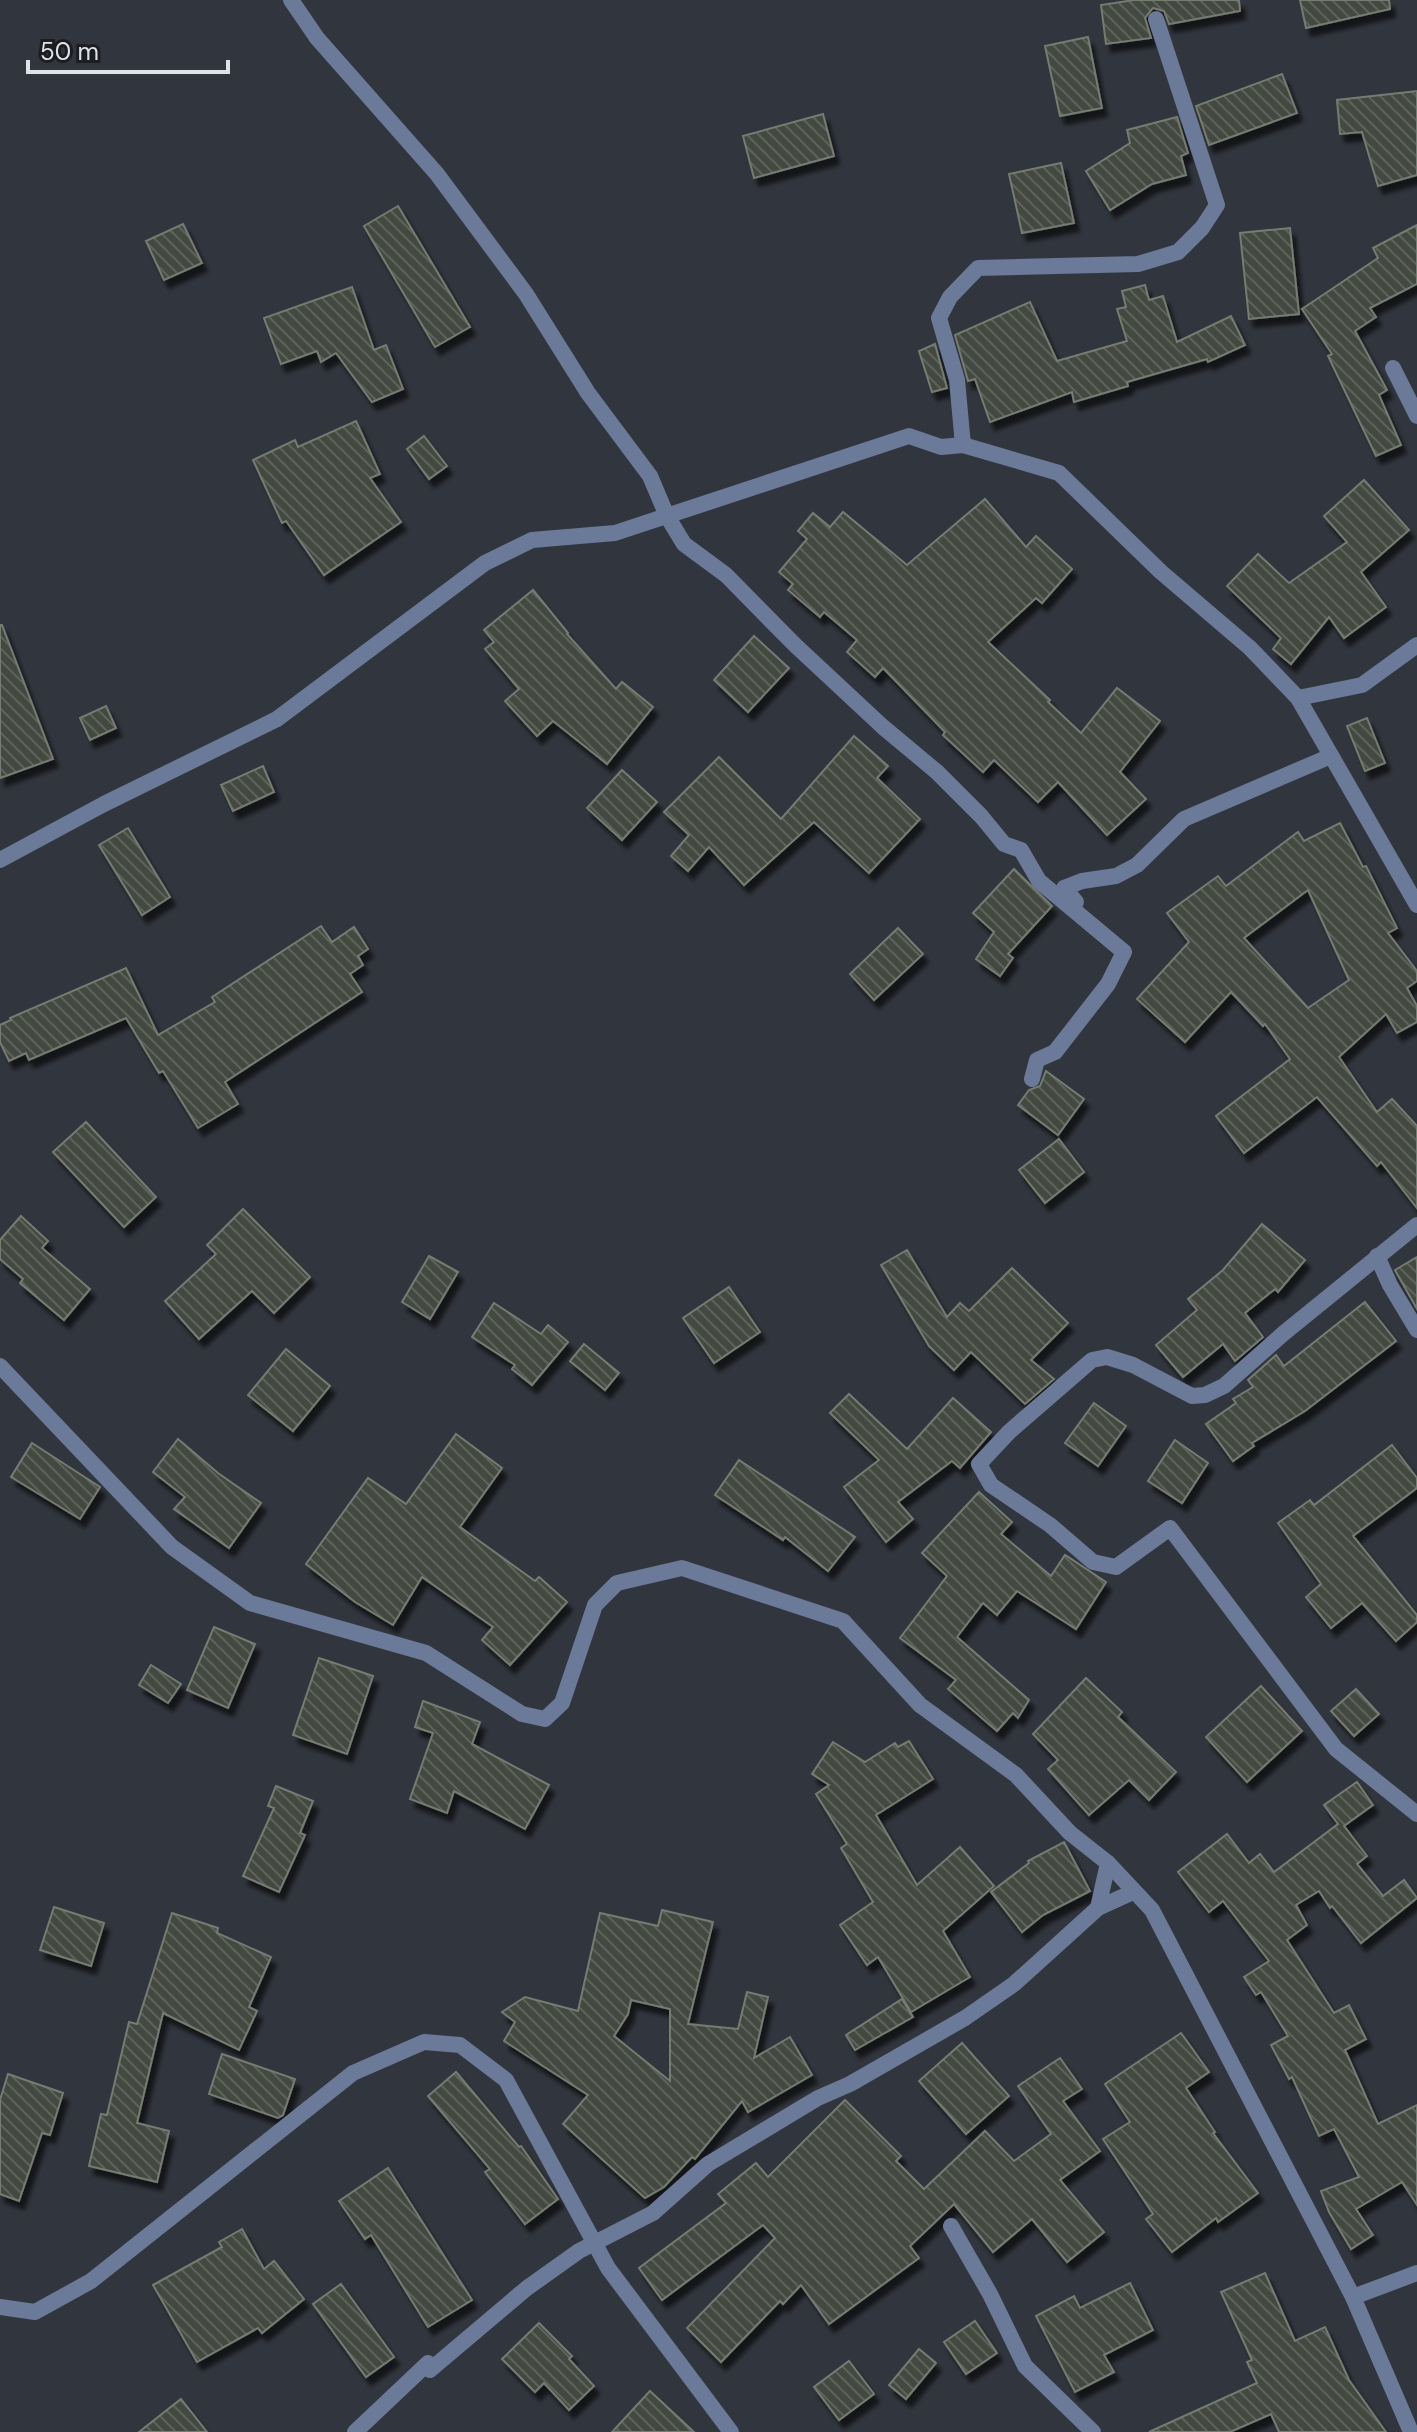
<svg xmlns="http://www.w3.org/2000/svg" width="1417" height="2432" font-family="'DM Sans',sans-serif">
  <style>
    .building { fill: url(#building-back-hatch); stroke: #757b71; stroke-width: 2; fill-rule: evenodd; filter: url(#shadow) }
    .lines { fill: none; stroke-linecap: round; stroke-linejoin: round }
    .minor { stroke: #6b7a98; stroke-width: 16 }
  </style>
  <defs>
    <pattern id="building-back-hatch" width="6" height="6" patternUnits="userSpaceOnUse" patternTransform="scale(2)"><rect width="6" height="6" fill="#43483f"/><path d="M-1 5l2 2M0 0l6 6M5-1l2 2" fill="none" stroke="#5e625b"/></pattern>
    <filter id="shadow"><feDropShadow dx="5" dy="8" stdDeviation="2" flood-color="#0009"/></filter>
  </defs>
  <rect width="100%" height="100%" fill="#31353d"/>
  <g class="building">
    <polygon points="1134,0 1239,0 1240,11 1169,24 1164,11 1153,8 1145,18 1151,38 1106,44 1101,5"/>
    <polygon points="1300,0 1389,0 1390,9 1306,28"/>
    <polygon points="1088,37 1102,108 1060,116 1045,46"/>
    <polygon points="1282,74 1297,113 1209,145 1196,106"/>
    <polygon points="1417,91 1417,175 1378,186 1362,132 1340,134 1337,100"/>
    <polygon points="823,114 834,156 754,178 743,136"/>
    <polygon points="1177,117 1188,153 1181,156 1186,175 1152,184 1110,210 1086,171 1130,143 1127,130"/>
    <polygon points="1061,163 1074,223 1022,233 1009,174"/>
    <polygon points="398,206 470,327 435,347 364,226"/>
    <polygon points="183,224 202,263 164,280 146,241"/>
    <polygon points="1417,225 1417,284 1370,308 1376,317 1355,331 1387,390 1379,395 1401,445 1376,456 1328,356 1332,354 1302,309 1378,258 1373,248"/>
    <polygon points="1290,228 1299,314 1249,319 1240,233"/>
    <polygon points="1145,285 1149,300 1163,296 1177,342 1231,316 1245,345 1208,362 1207,359 1127,382 1128,386 1074,402 1072,392 990,422 975,379 968,381 955,335 1030,302 1057,361 1127,341 1117,309 1126,307 1122,291"/>
    <polygon points="352,287 374,350 386,345 403,389 372,402 336,353 321,362 317,351 281,364 264,318"/>
    <polygon points="935,344 947,388 932,392 919,351"/>
    <polygon points="356,421 380,474 370,478 401,522 324,575 286,521 282,523 253,460 295,440 298,447"/>
    <polygon points="424,436 447,466 429,479 407,449"/>
    <polygon points="1364,480 1409,530 1361,572 1386,607 1344,638 1329,617 1291,664 1273,649 1281,638 1227,586 1258,554 1289,583 1347,542 1324,516"/>
    <polygon points="985,499 1026,547 1036,536 1072,569 1042,603 1036,598 988,642 1050,700 1048,702 1081,733 1117,688 1160,721 1120,772 1146,799 1107,835 1058,782 1038,802 994,760 983,772 943,735 945,732 883,668 875,677 847,652 857,640 824,612 820,617 788,590 793,584 779,572 807,539 798,531 813,513 830,527 843,512 907,565"/>
    <polygon points="533,590 568,633 567,634 616,689 622,682 653,707 607,764 553,721 537,736 505,701 519,689 485,649 494,642 484,630"/>
    <polygon points="0,625 2,625 53,759 0,778"/>
    <polygon points="754,636 789,668 748,712 714,680"/>
    <polygon points="106,706 116,728 90,740 80,718"/>
    <polygon points="1367,718 1385,763 1365,771 1347,726"/>
    <polygon points="854,736 888,766 877,778 920,819 869,873 814,822 744,885 709,847 688,871 671,856 689,835 664,812 719,757 781,819"/>
    <polygon points="263,766 274,792 233,811 221,785"/>
    <polygon points="622,770 657,802 622,840 587,808"/>
    <path d="M1340,823l23,44 3,-1 31,62 -9,5 29,38v10l-10,7 10,18v16l-20,11 -11,-19 -47,43 38,55 15,-13 25,27v82l-36,-46 -4,4 -60,-69 -73,56 -28,-37 74,-57 -25,-35 -2,2 -32,-34 -46,50 -48,-43 52,-57 -22,-29 51,-37 8,10 72,-54 6,9zM1308,890l41,90 -41,28 -64,-70z"/>
    <polygon points="128,828 170,897 142,915 99,845"/>
    <polygon points="1014,869 1052,906 1008,954 1013,958 1000,976 976,959 994,932 973,913"/>
    <polygon points="321,926 332,942 354,927 368,949 358,956 363,965 350,974 362,992 225,1082 238,1104 198,1128 163,1071 159,1073 126,1018 29,1060 26,1053 9,1061 0,1042 0,1025 11,1020 10,1018 126,968 158,1035 215,1002 212,997"/>
    <polygon points="898,928 923,954 874,1000 850,974"/>
    <polygon points="1046,1071 1084,1099 1058,1135 1018,1105 1029,1090 1040,1086"/>
    <polygon points="86,1122 156,1197 124,1227 53,1152"/>
    <polygon points="1059,1139 1084,1172 1045,1203 1019,1170"/>
    <polygon points="243,1209 310,1277 274,1313 252,1291 199,1339 165,1301 216,1254 207,1245"/>
    <polygon points="21,1216 48,1241 42,1248 90,1289 64,1320 20,1283 23,1279 0,1259 0,1240"/>
    <polygon points="1262,1224 1305,1260 1278,1292 1275,1289 1245,1313 1263,1337 1235,1361 1223,1344 1183,1377 1156,1345 1197,1310 1188,1299 1223,1270"/>
    <polygon points="907,1250 947,1317 960,1303 969,1311 1012,1268 1068,1323 1031,1360 1054,1379 1025,1404 971,1352 954,1370 929,1346 881,1265"/>
    <polygon points="429,1256 458,1272 430,1319 402,1302"/>
    <polygon points="1417,1257 1417,1309 1395,1270"/>
    <polygon points="729,1287 760,1332 714,1363 683,1318"/>
    <polygon points="1365,1302 1396,1341 1305,1411 1252,1443 1254,1446 1233,1461 1206,1424 1236,1403 1233,1399 1253,1387 1248,1380 1276,1355 1284,1366"/>
    <polygon points="494,1303 541,1334 548,1325 568,1342 532,1385 512,1369 515,1365 472,1337"/>
    <polygon points="584,1344 619,1373 605,1390 570,1361"/>
    <polygon points="286,1349 330,1386 293,1431 248,1395"/>
    <polygon points="849,1394 907,1449 953,1398 991,1432 960,1468 952,1461 898,1502 913,1519 886,1542 844,1487 879,1460 830,1413"/>
    <polygon points="1094,1403 1126,1426 1098,1466 1065,1443"/>
    <polygon points="456,1434 502,1468 460,1527 535,1581 539,1577 567,1602 510,1665 482,1640 493,1627 422,1577 393,1625 355,1602 306,1564 368,1478 406,1504"/>
    <polygon points="178,1439 218,1473 261,1503 229,1548 174,1509 185,1497 153,1472"/>
    <polygon points="1175,1440 1208,1463 1182,1503 1148,1481"/>
    <polygon points="32,1443 100,1487 80,1519 11,1477"/>
    <polygon points="1392,1445 1417,1478 1417,1488 1353,1536 1417,1615 1417,1622 1396,1641 1362,1603 1331,1628 1306,1597 1321,1584 1278,1523 1310,1500 1314,1505"/>
    <polygon points="739,1460 855,1537 828,1571 785,1537 783,1540 715,1495"/>
    <polygon points="979,1492 1012,1522 1001,1534 1051,1576 1065,1555 1106,1582 1076,1629 1017,1591 997,1615 983,1603 957,1637 1029,1700 1018,1718 1013,1713 997,1731 948,1689 956,1680 900,1638 947,1576 922,1553"/>
    <polygon points="214,1627 255,1644 228,1708 187,1690"/>
    <polygon points="319,1658 373,1676 347,1754 293,1735"/>
    <polygon points="151,1665 181,1684 168,1703 139,1685"/>
    <polygon points="1086,1678 1122,1712 1118,1717 1176,1772 1149,1800 1129,1780 1089,1815 1048,1769 1058,1760 1033,1734"/>
    <polygon points="1261,1686 1302,1731 1247,1782 1206,1737"/>
    <polygon points="1356,1689 1379,1714 1354,1736 1331,1711"/>
    <polygon points="423,1701 480,1722 472,1744 549,1785 525,1829 454,1791 447,1813 410,1799 433,1733 415,1727"/>
    <polygon points="909,1741 933,1779 876,1815 917,1885 960,1847 994,1886 943,1931 970,1977 911,2012 878,1957 867,1965 840,1925 873,1902 841,1848 847,1844 816,1794 829,1785 812,1774 833,1742 865,1762 895,1743 898,1747"/>
    <polygon points="1357,1782 1373,1805 1344,1826 1367,1856 1357,1864 1383,1896 1404,1880 1417,1898 1361,1943 1332,1906 1330,1908 1319,1891 1296,1905 1307,1925 1287,1940 1334,2013 1349,2005 1366,2039 1345,2050 1378,2124 1417,2105 1417,2205 1402,2182 1356,2209 1373,2235 1351,2249 1329,2212 1321,2191 1359,2177 1334,2129 1319,2136 1292,2077 1289,2079 1271,2045 1288,2036 1261,1992 1256,1995 1244,1977 1269,1961 1223,1901 1209,1912 1178,1872 1227,1834 1249,1863 1260,1854 1274,1872 1338,1824 1324,1805"/>
    <polygon points="276,1786 313,1801 300,1833 305,1835 279,1892 243,1876 274,1808 268,1806"/>
    <polygon points="1064,1842 1090,1891 1043,1915 1022,1932 991,1892 1029,1863 1028,1861"/>
    <polygon points="54,1907 104,1923 91,1966 40,1950"/>
    <path d="M662,1910l51,12 -25,102 50,5 9,-37 21,5 -14,61 36,-21 22,38 -64,37 -6,-11 -47,58 -3,-2 -28,30 -19,11 -82,-74 25,-29 -84,-54 11,-19 -13,-10 23,-15 53,14 22,-98 58,13zM631,2000l39,9v72l-56,-45 14,-22z"/>
    <polygon points="172,1913 218,1928 217,1933 271,1957 249,2007 257,2011 239,2050 163,2013 137,2123 169,2131 157,2182 89,2166 101,2114 107,2115 129,2022 137,2024"/>
    <polygon points="902,1999 913,2017 855,2050 846,2035"/>
    <polygon points="1181,2033 1209,2072 1186,2088 1215,2132 1213,2133 1258,2193 1218,2222 1216,2218 1172,2252 1146,2219 1153,2214 1103,2139 1130,2122 1105,2084"/>
    <polygon points="962,2043 1009,2096 966,2134 919,2081"/>
    <polygon points="222,2054 295,2079 283,2115 278,2118 209,2094"/>
    <polygon points="1060,2058 1082,2089 1063,2101 1100,2151 1060,2180 1104,2232 1067,2262 1032,2219 993,2252 954,2204 910,2246 919,2258 829,2324 801,2285 783,2304 780,2301 721,2362 687,2328 775,2238 763,2225 662,2300 639,2268 726,2203 718,2194 756,2163 768,2177 845,2100 901,2156 896,2161 924,2189 985,2131 1014,2161 1051,2134 1018,2086"/>
    <polygon points="456,2072 519,2147 521,2146 558,2199 525,2224 485,2172 490,2169 428,2096"/>
    <polygon points="8,2074 63,2093 50,2135 42,2133 19,2201 0,2194 0,2100"/>
    <polygon points="388,2168 472,2300 428,2327 371,2235 365,2239 339,2201"/>
    <polygon points="242,2229 264,2269 274,2261 304,2299 262,2333 258,2328 197,2362 153,2285 222,2247 219,2242"/>
    <polygon points="1265,2273 1295,2341 1325,2327 1349,2380 1386,2432 1279,2432 1271,2414 1230,2432 1149,2432 1257,2383 1247,2362 1252,2360 1221,2292"/>
    <polygon points="1130,2283 1153,2330 1104,2355 1114,2372 1075,2392 1036,2316 1074,2296 1080,2308"/>
    <polygon points="341,2284 394,2357 366,2377 313,2304"/>
    <polygon points="975,2321 997,2353 966,2374 944,2342"/>
    <polygon points="539,2323 572,2356 569,2359 594,2386 569,2410 544,2383 535,2392 502,2359"/>
    <polygon points="919,2349 936,2363 906,2399 889,2385"/>
    <polygon points="849,2361 874,2394 839,2420 814,2387"/>
    <polygon points="650,2391 694,2432 612,2432"/>
    <polygon points="181,2399 207,2432 139,2432"/>
  </g>
  <g class="lines">
    <g class="minor">
      <polyline points="291,0 317,38 437,174 526,294 588,393 650,476 667,516 684,544 726,575 795,645 883,727 937,772 981,816 1004,844 1021,850 1039,881 1124,952 1108,984 1055,1052 1037,1060 1032,1079"/>
      <polyline points="1393,368 1417,416"/>
      <polyline points="963,445 957,380 939,318 950,297 978,268 1138,264 1178,252 1202,228 1217,205 1156,19"/>
      <polyline points="1298,698 1362,685 1417,645"/>
      <polyline points="0,860 104,804 277,719 485,563 532,540 615,533 909,436 941,447 963,445 1059,473 1161,572 1250,648 1298,698 1417,905"/>
      <polyline points="1076,902 1064,888 1082,881 1116,876 1137,865 1184,819 1331,756"/>
      <polyline points="1417,1225 1284,1333 1224,1386 1205,1395 1192,1396 1133,1365 1107,1357 1092,1360 1009,1432 979,1464 991,1485 1050,1525 1093,1562 1116,1567 1170,1528 1336,1749 1417,1814"/>
      <polyline points="1377,1256 1390,1285 1417,1330"/>
      <polyline points="0,1366 172,1547 250,1603 426,1653 522,1714 545,1719 562,1703 595,1605 617,1583 682,1568 843,1621 920,1705 1016,1775 1070,1833 1108,1863 1152,1910 1353,2297 1411,2432"/>
      <polyline points="1098,1908 1108,1863"/>
      <polyline points="951,2226 990,2294 1025,2366 1093,2432"/>
      <polyline points="1353,2297 1417,2273"/>
      <polyline points="0,2307 35,2312 91,2281 353,2073 424,2042 460,2045 506,2080 608,2268 731,2432"/>
      <polyline points="355,2432 428,2363 430,2370 527,2288 579,2251 653,2213 708,2164 818,2098 850,2084 965,2018 1014,1984 1098,1908 1133,1892"/>
    </g>
  </g>
  <path d="M28 60v12h200v-12" fill="none" stroke="#dfe2e7" stroke-width="4"/>
  <text x="40" y="60" font-size="24" fill="#dfe2e7" stroke="#1b1d20" stroke-width="6" paint-order="stroke">50 m</text>
</svg>
